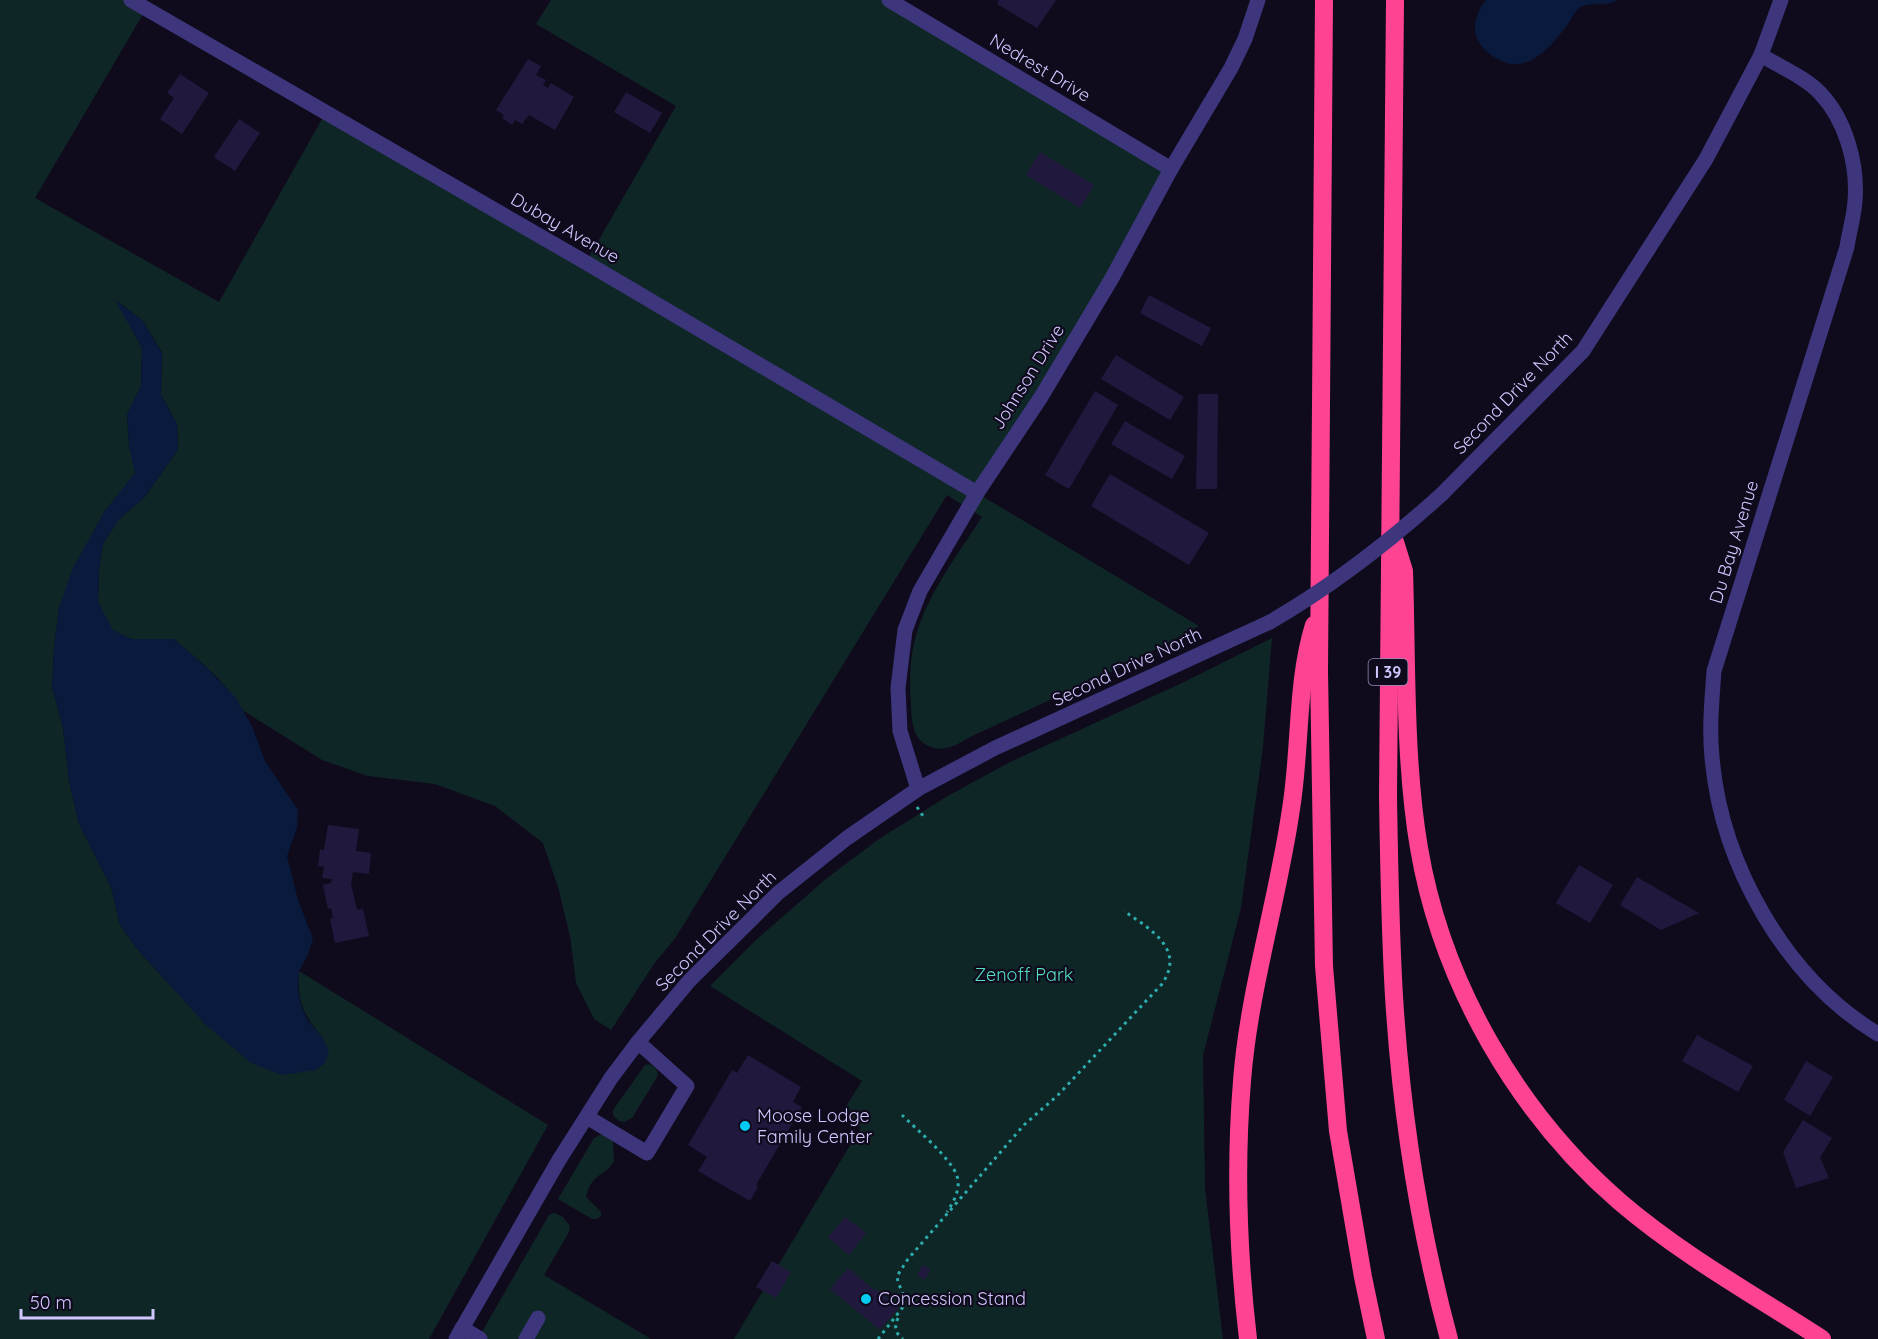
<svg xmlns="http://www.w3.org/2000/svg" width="1878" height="1339" font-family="Quicksand,sans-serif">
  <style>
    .green { fill: #0f2626 }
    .water { fill: #0a1a3c }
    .building { fill: #21183d }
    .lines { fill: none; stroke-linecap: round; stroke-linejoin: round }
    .path { stroke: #2dadad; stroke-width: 3; stroke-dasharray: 3 4.5; stroke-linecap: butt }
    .minor { stroke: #3d367c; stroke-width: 15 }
    .highway { stroke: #fe4392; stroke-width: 18 }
    .minor-bridge { stroke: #3d367c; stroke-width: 15 }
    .poi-dot { fill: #01cbf1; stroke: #0f0b1d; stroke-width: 2 }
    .labels { text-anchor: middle; stroke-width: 4.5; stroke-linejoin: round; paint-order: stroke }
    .shield { fill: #0f0b1d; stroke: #978fbb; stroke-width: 1.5 }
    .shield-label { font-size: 16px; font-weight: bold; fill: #d1c7ff }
    .street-label { font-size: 18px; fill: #d1c7ff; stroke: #0f0b1d }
    .park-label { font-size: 18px; fill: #54ddc3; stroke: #0f0b1d }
    .poi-label { font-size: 18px; fill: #d1c7ff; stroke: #0f0b1d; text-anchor: start }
  </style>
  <rect width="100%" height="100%" fill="#0f0b1d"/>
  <g class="green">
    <path d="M0,0h131l15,9 -111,189 184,104 107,-190 260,150 90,-156 -140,-82 15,-24h339l281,169 -194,324 222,133 -67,36 -164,76c-15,10 -31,16 -46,4 -10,-8 -11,-28 -11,-39 -2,-24 -1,-51 7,-74 13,-40 41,-76 64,-112l-35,-22 -271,442 -22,27 -43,66 -17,-11 -18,-36 -6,-47 -12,-49 -15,-44 -48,-37 -60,-22 -67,-8 -46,-16 -80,-50c-16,-29 -44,-50 -68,-71h-43l-19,-9 -14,-28 1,-32 4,-26 16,-25 26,-22 33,-48 -1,-25 -16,-29 1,-43 -20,-32 -25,-19 25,47 -1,38 -14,29 2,31 7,27 -32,39 -45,96 -5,39 -2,40 11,41 6,53 10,43 32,63 9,38 17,24 34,37 152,52c-20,-23 -26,-37 -24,-67l249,154 -119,214h-429z"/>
    <polygon points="1272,638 1263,747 1241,908 1203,1055 1205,1188 1223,1339 734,1339 861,1127 841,1114 862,1081 710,986 756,940 827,878 879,839 946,797 1010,762 1182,683"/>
    <path d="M645,1065c7,-2 11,3 13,9l-1,3 -25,41 -8,4 -5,-1 -6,-6v-5z"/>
    <path d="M602,1134l11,7 1,20c-8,16 -22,10 -28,36l15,15v4l-4,3h-5l-34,-20 36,-61z"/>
    <polygon points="554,1213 563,1217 570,1226 569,1232 544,1275 651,1339 478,1339 549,1215"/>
  </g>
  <g class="water">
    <path d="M1486,0h132c-12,8 -28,0 -40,9 -4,4 -7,11 -10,15 -11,15 -30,39 -50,40 -8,1 -15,-2 -22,-6 -25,-14 -27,-37 -10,-58z"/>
    <polygon points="115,300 142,320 162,353 161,395 177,424 178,449 145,497 119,519 103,544 99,570 98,602 113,630 131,639 174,639 207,668 235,697 252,726 265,761 298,810 297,828 287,856 298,900 313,939 307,957 299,971 298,990 301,1005 308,1021 323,1038 329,1051 325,1063 316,1070 282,1075 251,1063 205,1024 137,949 120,925 111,887 79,824 69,781 63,728 52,687 54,647 59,608 73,568 104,512 135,473 129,446 127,414 141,386 142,348"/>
  </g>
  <g class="building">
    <polygon points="999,0 1056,0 1037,28 997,4"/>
    <polygon points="528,59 541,66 536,75 546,80 543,85 548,88 551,83 574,97 555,130 529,115 522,124 515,120 512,125 502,118 504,115 496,110"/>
    <polygon points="180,74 209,93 182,134 160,119 174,98 167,93"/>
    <polygon points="626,92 662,113 650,133 614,112"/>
    <polygon points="239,119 260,133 235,171 214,157"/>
    <polygon points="1040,152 1094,185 1080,208 1026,175"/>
    <polygon points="1149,295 1211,328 1202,346 1140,313"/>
    <polygon points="1116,355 1184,397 1170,420 1101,379"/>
    <polygon points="1095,391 1118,405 1069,489 1045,475"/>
    <polygon points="1198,394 1218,394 1217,489 1196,489"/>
    <polygon points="1125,421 1185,456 1172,479 1111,444"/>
    <polygon points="1110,474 1209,533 1189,565 1091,506"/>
    <polygon points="328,825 359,829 356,851 371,853 369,874 353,872 351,884 357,910 363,909 369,936 335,943 330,919 333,918 331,908 328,909 323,885 331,883 332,879 322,878 324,867 318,866 320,849 324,850"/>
    <polygon points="1579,865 1613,885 1590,923 1556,903"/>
    <polygon points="1637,877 1699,913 1661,930 1620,905"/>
    <polygon points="1697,1035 1753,1066 1738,1092 1682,1061"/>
    <polygon points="748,1055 801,1087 793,1102 802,1107 756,1185 758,1187 750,1201 698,1171 707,1157 688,1145 732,1070 737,1073"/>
    <polygon points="1806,1061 1833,1077 1810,1116 1784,1100"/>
    <polygon points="1803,1120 1832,1138 1820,1157 1829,1178 1796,1188 1783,1152"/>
    <polygon points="845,1217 866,1233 849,1255 828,1237"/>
    <polygon points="772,1261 791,1272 776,1298 756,1287"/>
    <polygon points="923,1265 931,1270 924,1280 917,1275"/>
    <polygon points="848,1268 875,1291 876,1289 899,1307 880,1330 830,1289"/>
  </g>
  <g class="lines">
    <g class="path">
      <polyline points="917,807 923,816"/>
      <path d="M902,1115c14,14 49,43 55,61 4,13 -3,25 -10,36"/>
      <path d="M898,1318c-4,9 -3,15 5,21"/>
      <path d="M878,1339l25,-32v-13l-5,-12 -1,-6 11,-17 116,-134 34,-30 104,-111c24,-35 -12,-55 -38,-73"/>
    </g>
    <g class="minor">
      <polyline points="131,0 585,262 977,493"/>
      <polyline points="889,0 1171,169"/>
      <path d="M1761,55c19,12 44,22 59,38 26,27 38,72 35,108 -1,16 -6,31 -8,46l-133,424c-2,29 -5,57 -2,86 9,107 73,221 166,277"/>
      <polyline points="1442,494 1583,351 1706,159 1761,55 1781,0"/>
      <polyline points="918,789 900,731 898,688 905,630 920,591 977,493 1041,397 1112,278 1171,169 1231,68 1245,39 1258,0"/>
      <polyline points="587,1117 647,1153 687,1086 638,1042"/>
      <polyline points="462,1328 480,1339"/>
      <polyline points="456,1339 559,1160 611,1078 638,1042 689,981 778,893 847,838 918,789 995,748 1270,622"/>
      <polyline points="526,1339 538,1318"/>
    </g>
    <g class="highway">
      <polyline points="1324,0 1319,672 1324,966 1338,1131 1363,1277 1376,1339"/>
      <path d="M1395,0l-7,795c1,67 2,134 6,201 7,115 25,232 55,343"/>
      <path d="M1395,542l9,29c3,90 0,189 15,277 23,135 98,265 201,354 62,53 134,93 202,137"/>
      <path d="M1248,1339c-10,-85 -13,-172 -6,-258 7,-92 36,-181 49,-272 10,-61 5,-126 23,-184"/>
    </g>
    <path class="minor-bridge" d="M1270,622c62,-36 119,-80 172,-128"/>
  </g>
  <g class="poi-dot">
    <circle cx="745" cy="1126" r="6"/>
    <circle cx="866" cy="1299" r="6"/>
  </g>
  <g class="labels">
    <rect class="shield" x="1368.5" y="659" width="39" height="26" rx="4.5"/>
    <g class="shield-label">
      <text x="1388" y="678">I 39</text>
    </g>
    <g class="street-label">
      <text transform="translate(1040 68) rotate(31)" y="6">Nedrest Drive</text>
      <text transform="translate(565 228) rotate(30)" y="6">Dubay Avenue</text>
      <text transform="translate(1028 377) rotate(-58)" y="6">Johnson Drive</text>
      <text transform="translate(1513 393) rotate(-46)" y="6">Second Drive North</text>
      <text transform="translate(1734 542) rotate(-73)" y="6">Du Bay Avenue</text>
      <text transform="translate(1127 667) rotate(-25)" y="6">Second Drive North</text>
      <text transform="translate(716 931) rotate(-45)" y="6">Second Drive North</text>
    </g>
    <g class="park-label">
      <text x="1024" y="981">Zenoff Park</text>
    </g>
    <g class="poi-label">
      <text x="757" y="1122">Moose Lodge<tspan x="757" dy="21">Family Center</tspan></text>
      <text x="878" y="1305">Concession Stand</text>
    </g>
  </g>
  <path d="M21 1309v9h132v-9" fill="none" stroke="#d1c7ff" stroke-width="3"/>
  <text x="30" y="1309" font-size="18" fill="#d1c7ff" stroke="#0f0b1d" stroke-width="4.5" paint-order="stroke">50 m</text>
</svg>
